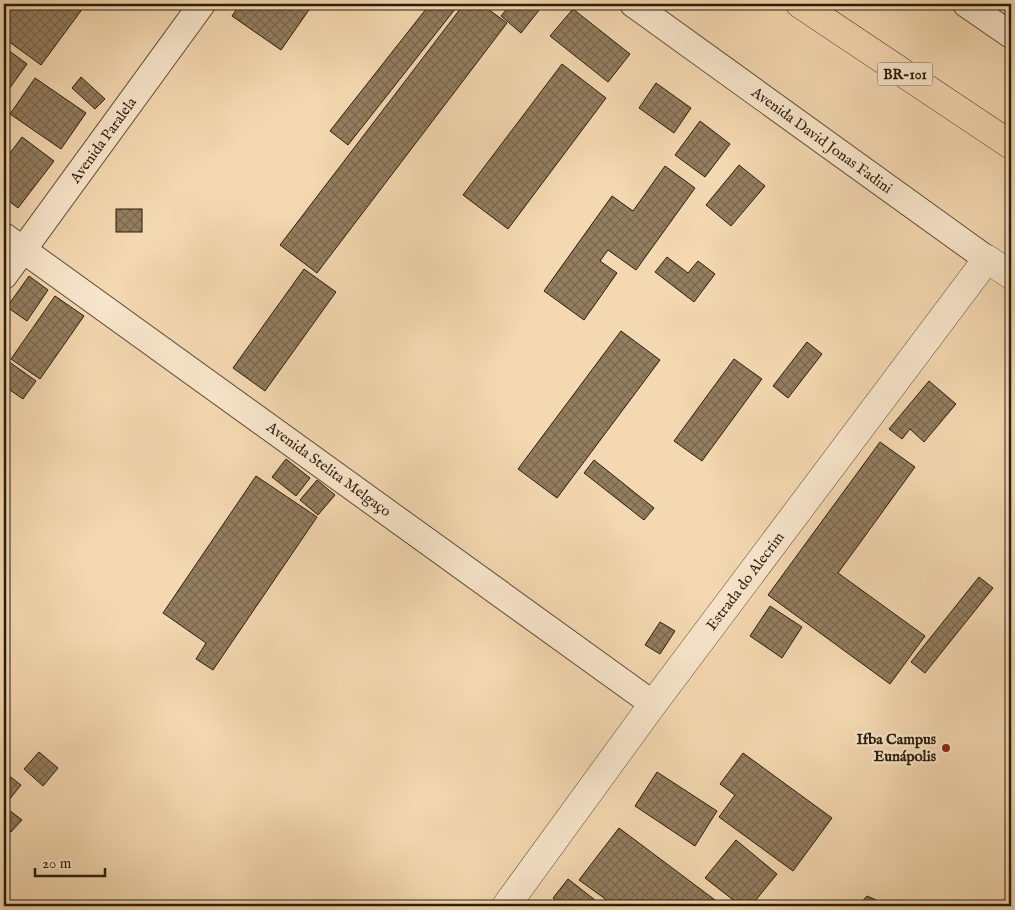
<svg xmlns="http://www.w3.org/2000/svg" width="1015" height="910" font-family="'IM FELL English',serif">
  <style>
    .building { fill: url(#building-cross-hatch); stroke: #2b1d09 }
    .lines { fill: none; stroke-linecap: round; stroke-linejoin: round }
    .minor-casing { stroke: #5d4c33; stroke-width: 28 }
    .tertiary-casing { stroke: #5d4c33; stroke-width: 29 }
    .trunk-casing { stroke: #2b1d09; stroke-width: 29 }
    .minor { stroke: #f8e6cc; stroke-width: 26 }
    .tertiary { stroke: #f8e6cc; stroke-width: 28 }
    .trunk { stroke: #f4d8b1; stroke-width: 28 }
    .poi-dot { fill: #8f2418; stroke: #f8e6cc; stroke-width: 2 }
    .labels { text-anchor: middle; stroke-width: 4.5; stroke-linejoin: round; paint-order: stroke }
    .shield { fill: #f8e6cc; stroke: #685944; stroke-width: 1 }
    .shield-label { font-size: 14px; font-weight: bold; fill: #2b1d09 }
    .street-label { font-size: 15px; fill: #2b1d09; stroke: #f8e6cc }
    .poi-label { font-size: 15px; font-weight: bold; fill: #2b1d09; stroke: #f8e6cc; text-anchor: end }
  </style>
  <defs>
    <pattern id="building-cross-hatch" width="8" height="8" patternUnits="userSpaceOnUse" patternTransform="scale(1.25)"><rect width="8" height="8" fill="#947e60"/><path d="M0 0l8 8M0 8l8-8" fill="none" stroke="#79674d"/></pattern>
  </defs>
  <rect width="100%" height="100%" fill="#f4d8b1"/>
  <filter id="stains"><feTurbulence type="fractalNoise" baseFrequency=".004" numOctaves="4"/><feColorMatrix values="0 0 0 0 .2 0 0 0 0 .09 0 0 0 0 .02 0 0 0 .5 -.17"/></filter>
  <radialGradient id="worn" r=".72"><stop offset=".6" stop-color="#630" stop-opacity="0"/><stop offset="1" stop-color="#630" stop-opacity=".3"/></radialGradient>
  <g class="building">
    <polygon points="9,4 86,4 41,65 4,38 4,11"/>
    <polygon points="240,4 313,4 281,50 232,16"/>
    <polygon points="430,4 459,4 348,145 330,131"/>
    <polygon points="464,4 481,4 507,23 317,273 280,245"/>
    <polygon points="493,4 505,4 500,10"/>
    <polygon points="511,4 544,4 521,33 501,16"/>
    <polygon points="573,9 630,54 608,82 550,36"/>
    <polygon points="4,47 27,64 4,96"/>
    <polygon points="562,64 606,98 508,229 463,195"/>
    <polygon points="81,77 105,99 95,109 72,88"/>
    <polygon points="35,78 86,113 61,149 10,114"/>
    <polygon points="656,83 691,108 674,133 639,108"/>
    <polygon points="700,121 730,144 705,177 675,155"/>
    <polygon points="22,137 54,161 18,208 4,197 4,161"/>
    <polygon points="739,165 765,186 731,226 706,205"/>
    <polygon points="665,166 695,188 636,270 608,250 600,261 617,273 584,320 544,291 612,196 633,211"/>
    <rect x="116" y="209" width="26" height="23"/>
    <polygon points="667,257 688,273 698,261 715,274 694,302 655,272"/>
    <polygon points="304,269 336,292 265,391 233,368"/>
    <polygon points="29,276 48,290 27,321 7,307"/>
    <polygon points="55,296 84,316 40,379 11,359"/>
    <polygon points="621,331 660,360 557,498 518,469"/>
    <polygon points="807,342 822,354 788,398 773,386"/>
    <polygon points="734,359 762,379 702,461 674,441"/>
    <polygon points="8,361 36,381 23,399 4,386 4,367"/>
    <polygon points="929,381 956,404 924,442 910,429 902,439 889,429"/>
    <polygon points="880,442 915,467 838,573 925,636 890,684 768,595"/>
    <polygon points="286,459 310,478 296,496 272,477"/>
    <polygon points="594,460 654,508 644,520 584,473"/>
    <polygon points="256,476 317,517 213,670 196,659 206,643 163,613"/>
    <polygon points="317,480 335,495 318,515 300,500"/>
    <polygon points="979,577 993,588 925,673 911,662"/>
    <polygon points="770,606 802,627 782,658 750,636"/>
    <polygon points="660,622 675,631 660,654 645,645"/>
    <polygon points="39,752 58,768 43,786 24,769"/>
    <polygon points="743,753 832,818 793,871 719,817 735,795 720,784"/>
    <polygon points="4,754 9,758 4,765"/>
    <polygon points="4,772 21,785 4,806"/>
    <polygon points="657,772 717,811 695,846 635,806"/>
    <polygon points="9,810 22,820 11,832 4,826 4,816"/>
    <polygon points="619,828 723,906 615,906 579,880"/>
    <polygon points="4,838 9,842 4,849"/>
    <polygon points="736,840 777,874 751,906 741,906 705,878"/>
    <polygon points="568,879 595,900 590,906 564,906 553,898"/>
    <polygon points="867,896 890,906 858,906"/>
  </g>
  <g class="lines">
    <g class="minor-casing">
      <g id="minor">
        <polyline points="633,4 987,259"/>
        <polyline points="966,4 1011,35"/>
        <polyline points="4,236 653,704"/>
        <polyline points="4,276 202,4"/>
      </g>
    </g>
    <g class="tertiary-casing">
      <polyline id="tertiary" points="506,906 653,704 987,259 1011,275"/>
    </g>
    <g class="trunk-casing">
      <polyline id="trunk" points="800,4 1011,145"/>
    </g>
    <use href="#minor" class="minor"/>
    <use href="#tertiary" class="tertiary"/>
    <use href="#trunk" class="trunk"/>
  </g>
  <circle class="poi-dot" cx="946" cy="748" r="5"/>
  <g class="labels">
    <rect class="shield" x="877.5" y="62.5" width="55" height="23" rx="4"/>
    <g class="shield-label">
      <text x="905" y="79">BR-101</text>
    </g>
    <g class="street-label">
      <text transform="translate(103 140) rotate(-54)" y="5">Avenida Paralela</text>
      <text transform="translate(822 140) rotate(36)" y="5">Avenida David Jonas Fadini</text>
      <text transform="translate(329 469) rotate(36)" y="5">Avenida Stelita Melgaço</text>
      <text transform="translate(745 581) rotate(-53)" y="5">Estrada do Alecrim</text>
    </g>
    <g class="poi-label">
      <text x="936" y="744">Ifba Campus<tspan x="936" dy="17">Eunápolis</tspan></text>
    </g>
  </g>
  <rect width="1015" height="910" fill="none" stroke="#f4d8b1" stroke-width="20"/>
  <rect x="5" y="5" width="1005" height="900" fill="none" stroke="#2b1d09" stroke-width="2.5"/>
  <rect x="10" y="10" width="995" height="890" fill="none" stroke="#2b1d09"/>
  <path d="M35 868v8h70v-8" fill="none" stroke="#2b1d09" stroke-width="2.5"/>
  <text x="42" y="868" font-size="15" fill="#2b1d09" stroke="#f8e6cc" stroke-width="4" paint-order="stroke">20 m</text>
  <rect width="100%" height="100%" filter="url(#stains)"/>
  <rect width="100%" height="100%" fill="url(#worn)"/>
</svg>
